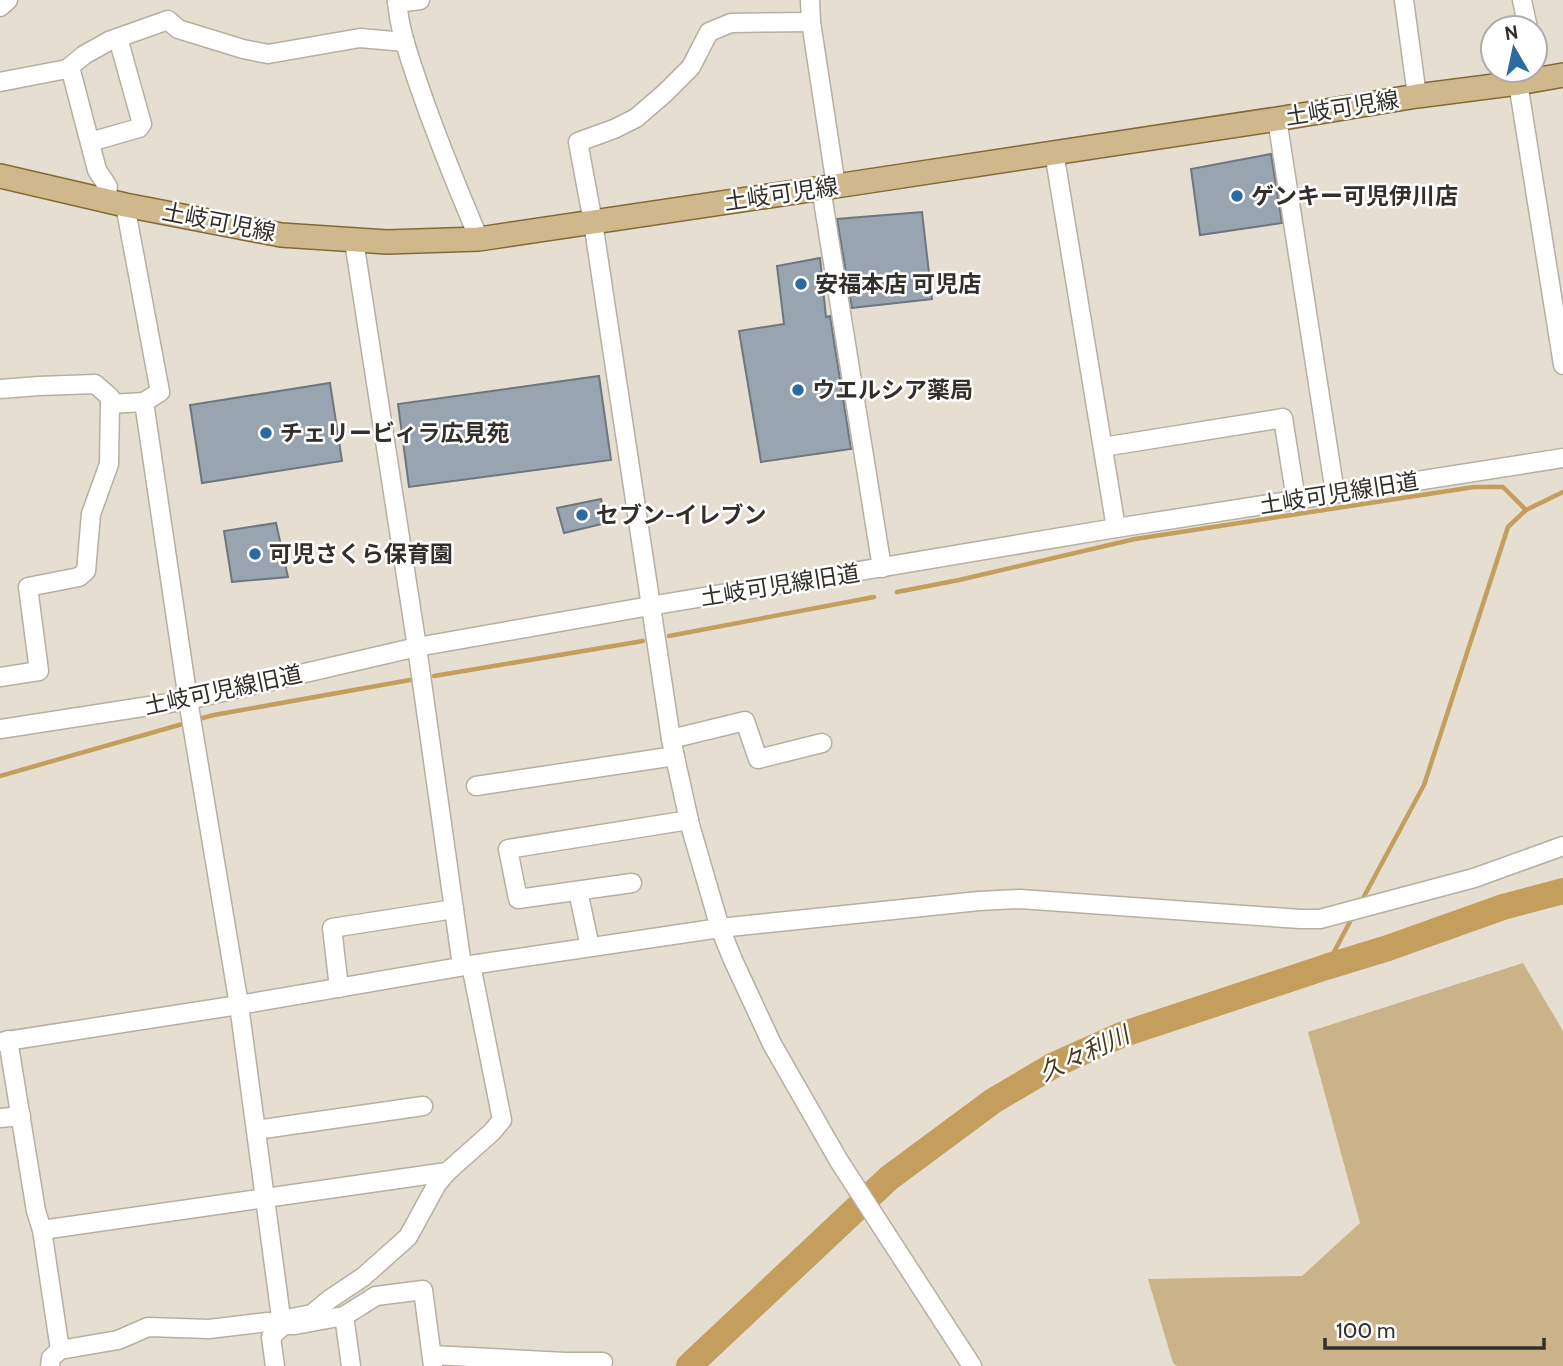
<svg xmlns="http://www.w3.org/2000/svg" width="1563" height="1366" font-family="Cabin,'Noto Sans JP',sans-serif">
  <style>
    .green { fill: #cab289 }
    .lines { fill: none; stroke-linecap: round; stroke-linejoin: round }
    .stream { stroke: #c39e5c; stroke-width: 4.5 }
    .river { stroke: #c39e5c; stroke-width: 26 }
    .building { fill: #98a4af; stroke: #6c7781; stroke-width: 2 }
    .minor-casing { stroke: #b7afa2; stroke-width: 21 }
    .major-casing { stroke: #836937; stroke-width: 26 }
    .minor { stroke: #fff; stroke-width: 18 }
    .major { stroke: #cfb88b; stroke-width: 23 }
    .poi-dot { fill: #2c6ba2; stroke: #fff; stroke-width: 2.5 }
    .labels { text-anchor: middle; stroke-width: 5; stroke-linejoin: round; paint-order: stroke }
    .street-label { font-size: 23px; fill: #322f2a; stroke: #fff }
    .poi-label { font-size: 23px; font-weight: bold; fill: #322f2a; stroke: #fff; text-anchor: start }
    .water-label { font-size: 24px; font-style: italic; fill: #49391b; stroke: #fff }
  </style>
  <rect width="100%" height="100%" fill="#e6ded0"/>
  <polygon class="green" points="1523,963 1563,1031 1563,1366 1177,1366 1173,1363 1148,1279 1302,1276 1360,1223 1308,1032"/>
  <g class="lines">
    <g class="stream">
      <polyline points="897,592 959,580 1135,539 1474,487 1503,487 1526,510 1563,492"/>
      <polyline points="669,636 874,597"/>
      <polyline points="434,676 643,641"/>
      <polyline points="195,720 214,715 410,680"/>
      <polyline points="0,776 186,723"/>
      <polyline points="1361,902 1424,785 1508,527 1526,510"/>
      <polyline points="1326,967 1353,916"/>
    </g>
    <polyline class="river" points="689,1366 889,1178 993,1101 1054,1065 1121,1035 1326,967 1388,948 1503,907 1563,891"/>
  </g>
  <g class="building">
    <polygon points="1271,154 1282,223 1200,235 1191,169"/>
    <polygon points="922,212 932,299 852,308 837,219"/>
    <polygon points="820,258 826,317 830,316 851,449 761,462 739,331 784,324 777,266"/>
    <polygon points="599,376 611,460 409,487 398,404"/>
    <polygon points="330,383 342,461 202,483 190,405"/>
    <polygon points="601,499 606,523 564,533 557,508"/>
    <polygon points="276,523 288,577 232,582 224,531"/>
  </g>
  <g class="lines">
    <g class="minor-casing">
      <g id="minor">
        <path d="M397,0c2,29 12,56 21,83 18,53 39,104 61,156"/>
        <polyline points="810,0 811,22 836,186"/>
        <polyline points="1404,0 1417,96"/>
        <polyline points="1522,0 1528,28"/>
        <polyline points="397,3 420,0"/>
        <polyline points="0,7 8,0"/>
        <polyline points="811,22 731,23 709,32 691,67 665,93 636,118 614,129 578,142 593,222 671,739 690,825 720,928 733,960 772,1044 839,1161 972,1366"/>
        <polyline points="70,67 97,170 108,187 105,200"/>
        <polyline points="0,82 67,69 84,55 109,41 168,20 178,29 243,49 268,54 360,38 405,42"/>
        <polyline points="1518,83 1563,365"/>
        <polyline points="1277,119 1335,493"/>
        <polyline points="90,142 139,128 142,124 118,38"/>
        <polyline points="1054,152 1116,528"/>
        <polyline points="821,188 882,568"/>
        <polyline points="125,205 160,392 144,402 188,700 239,1005 282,1325"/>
        <polyline points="354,241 417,647 462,966"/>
        <polyline points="0,389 39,386 95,384 110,397 110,404 109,464 91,514 86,571 79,577 28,587 39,671 0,677"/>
        <polyline points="110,404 144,402"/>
        <polyline points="1103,447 1283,418 1296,500"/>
        <polyline points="0,729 188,700 417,647 650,606 1116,528 1563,458"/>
        <polyline points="671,739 745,721 758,759 822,743"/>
        <polyline points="476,786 675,756"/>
        <polyline points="632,883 518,899 508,849 689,820"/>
        <polyline points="578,891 590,947"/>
        <polyline points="339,988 332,928 454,909"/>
        <polyline points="8,1040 36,1211 42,1230 60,1350"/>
        <polyline points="0,1042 239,1005 471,965 720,928 979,901 1020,899 1300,919 1320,919 1474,878 1563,846"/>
        <polyline points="0,1118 21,1116"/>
        <polyline points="256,1130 423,1106"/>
        <polyline points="42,1230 447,1172"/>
        <polyline points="344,1316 351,1366"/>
        <polyline points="432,1355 565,1362 603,1362"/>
        <polyline points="50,1366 51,1358 60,1350 118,1340 148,1327 209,1329 268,1322 282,1325 295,1325 344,1316 376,1296 423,1290 433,1366"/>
        <polyline points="275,1366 271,1337 291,1318 312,1314 330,1299 363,1277 408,1237 437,1184 447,1172 492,1132 502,1120 471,965"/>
      </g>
    </g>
    <g class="major-casing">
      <polyline id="major" points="0,176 125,205 281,235 387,242 479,239 836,186 1277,119 1417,96 1518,83 1563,75"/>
    </g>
    <use href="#minor" class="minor"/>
    <use href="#major" class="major"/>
  </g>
  <g class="poi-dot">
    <circle cx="1237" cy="196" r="7"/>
    <circle cx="801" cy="284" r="7"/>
    <circle cx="798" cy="390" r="7"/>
    <circle cx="266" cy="433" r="7"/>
    <circle cx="582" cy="515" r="7"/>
    <circle cx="255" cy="554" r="7"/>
  </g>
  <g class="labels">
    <g class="street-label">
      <text transform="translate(1342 108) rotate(-9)" y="8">土岐可児線</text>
      <text transform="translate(781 194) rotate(-8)" y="8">土岐可児線</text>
      <text transform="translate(219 222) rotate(11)" y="8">土岐可児線</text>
      <text transform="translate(1339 493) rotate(-9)" y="8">土岐可児線旧道</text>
      <text transform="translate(780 585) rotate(-9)" y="8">土岐可児線旧道</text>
      <text transform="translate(223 690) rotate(-12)" y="8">土岐可児線旧道</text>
    </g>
    <g class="poi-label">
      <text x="1251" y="204">ゲンキー可児伊川店</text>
      <text x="815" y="292">安福本店 可児店</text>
      <text x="812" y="398">ウエルシア薬局</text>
      <text x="280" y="441">チェリービィラ広見苑</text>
      <text x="596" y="523">セブン-イレブン</text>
      <text x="269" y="562">可児さくら保育園</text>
    </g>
    <g class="water-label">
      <text transform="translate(1084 1054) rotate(-25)" y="8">久々利川</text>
    </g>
  </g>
  <g transform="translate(1514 49) rotate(351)"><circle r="33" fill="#ffffff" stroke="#adacaa" stroke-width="2"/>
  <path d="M0-5L12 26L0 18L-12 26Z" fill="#2c6ba2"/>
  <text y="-10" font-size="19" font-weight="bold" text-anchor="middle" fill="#322f2a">N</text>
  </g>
  <path d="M1325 1338v10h219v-10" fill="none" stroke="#322f2a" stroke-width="3.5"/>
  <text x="1336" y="1338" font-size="21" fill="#322f2a" stroke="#ffffff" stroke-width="5" paint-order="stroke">100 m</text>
</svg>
